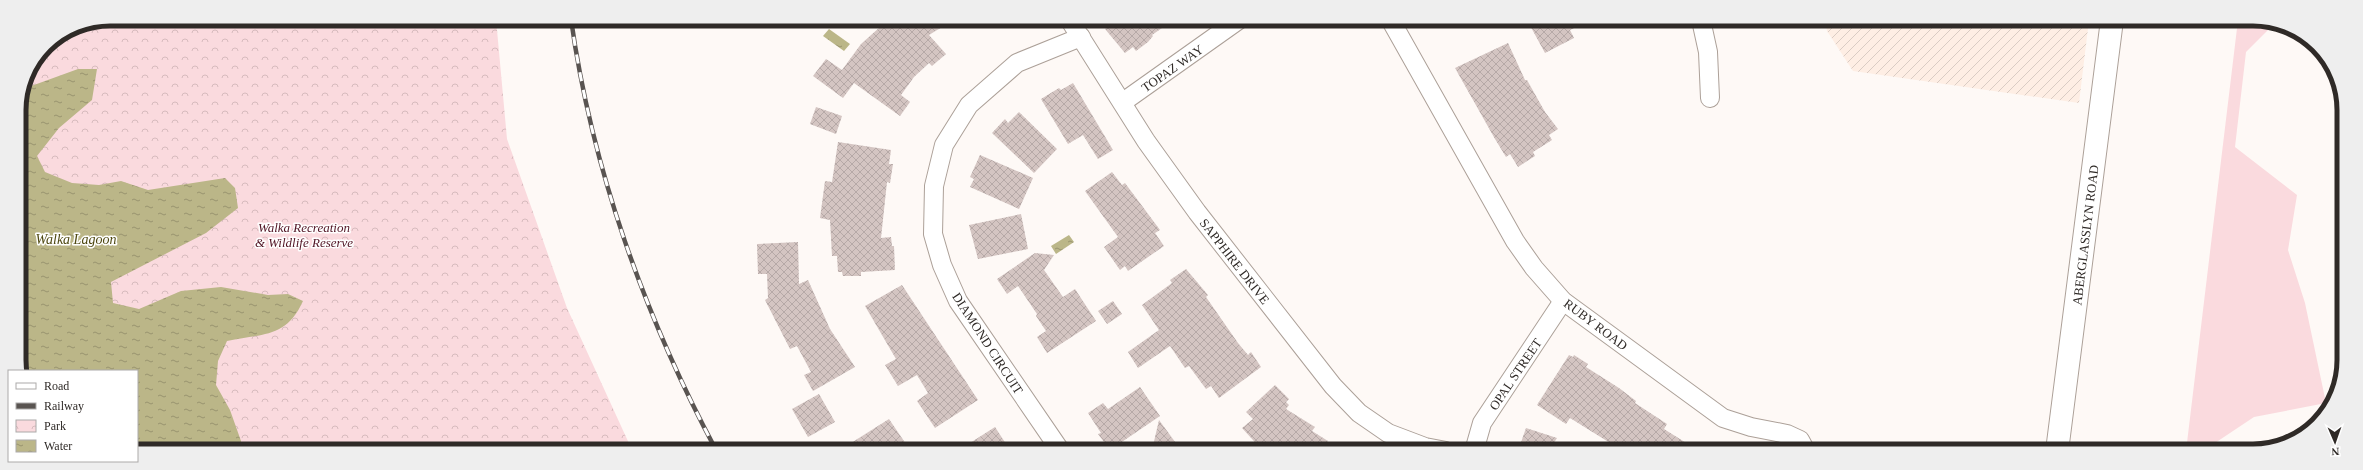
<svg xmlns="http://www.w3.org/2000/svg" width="2363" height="470" font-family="'Times New Roman',serif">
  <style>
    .industrial { fill: url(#industrial-furrows) }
    .grass { fill: #fadade }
    .park { fill: url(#park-crowns) }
    .water { fill: url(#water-ripples) }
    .building { fill: url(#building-cross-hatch) }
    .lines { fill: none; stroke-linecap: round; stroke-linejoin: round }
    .street-casing { stroke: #aca098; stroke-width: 20 }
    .secondary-casing { stroke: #aca098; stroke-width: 24 }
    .street { stroke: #fff; stroke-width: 18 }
    .secondary { stroke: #fff; stroke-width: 22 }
    .rail-casing { stroke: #595451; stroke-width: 4.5 }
    .rail { stroke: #fff; stroke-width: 3; stroke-dasharray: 9; stroke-linecap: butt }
    .labels { text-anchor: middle; stroke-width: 3; stroke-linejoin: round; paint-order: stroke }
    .street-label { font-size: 13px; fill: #2f2a27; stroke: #fff }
    .park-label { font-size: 13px; font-style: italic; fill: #511424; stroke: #fff }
    .water-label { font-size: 14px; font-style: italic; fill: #4f4912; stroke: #fff }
    .rim { fill: none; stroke: #2f2a27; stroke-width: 5 }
  </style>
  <defs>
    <pattern id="industrial-furrows" width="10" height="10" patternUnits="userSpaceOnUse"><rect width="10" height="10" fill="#feeee4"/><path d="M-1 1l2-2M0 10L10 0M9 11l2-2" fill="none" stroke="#daccc4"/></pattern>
    <pattern id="park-crowns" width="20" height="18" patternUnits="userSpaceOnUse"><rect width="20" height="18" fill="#fadade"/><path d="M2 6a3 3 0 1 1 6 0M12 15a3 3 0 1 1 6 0" fill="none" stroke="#d7bbbe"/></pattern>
    <pattern id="water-ripples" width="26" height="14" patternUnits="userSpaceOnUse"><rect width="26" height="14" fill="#bbb688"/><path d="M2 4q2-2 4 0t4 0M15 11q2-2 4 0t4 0" fill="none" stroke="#98946f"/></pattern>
    <pattern id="building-cross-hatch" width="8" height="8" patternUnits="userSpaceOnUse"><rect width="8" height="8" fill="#d4c5c2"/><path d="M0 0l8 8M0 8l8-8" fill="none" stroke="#b6a9a7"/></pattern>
  </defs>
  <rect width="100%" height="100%" fill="#fef9f6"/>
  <polygon class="industrial" points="1825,20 2089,20 2079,103 1853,71 1827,31"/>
  <polygon class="grass" points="2238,20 2265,20 2274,24 2246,52 2235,147 2297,195 2288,250 2305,303 2326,403 2254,417 2203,451 2186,451"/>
  <polygon class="park" points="110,19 496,19 507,139 567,308 632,450 137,450 137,371 21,371 19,109 26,75 46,45 75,26"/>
  <g class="water">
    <polygon points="829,29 850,44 844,51 823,36"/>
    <path d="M78,69h19l-5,31 -33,28 -22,28 8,16 27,11 27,2 22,-4 27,9 77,-12 10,10 3,20 -32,25 -95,49 2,21 26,6 42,-18 40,-4 47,8 20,-1 15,7c-17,38 -41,32 -76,40l-9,20 -2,24 14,25 11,31v9h-104v-79h-116l-2,-262 4,-20z"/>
    <polygon points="1069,235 1074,242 1056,254 1051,246"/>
  </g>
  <g class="building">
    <polygon points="889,19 955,19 929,35 946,54 932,66 929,63 914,77 901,95 910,102 900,116 854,83 843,98 813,76 826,59 842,70 861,44"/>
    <polygon points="1102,19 1175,19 1152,35 1153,36 1148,42 1136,51 1133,47 1125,53 1105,29 1107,27"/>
    <polygon points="1527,20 1592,20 1570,30 1574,38 1545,53"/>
    <polygon points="1508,43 1525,80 1527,80 1545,112 1558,129 1549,135 1552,140 1533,152 1535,156 1518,167 1510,154 1506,157 1495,139 1455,68"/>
    <polygon points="1073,83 1113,150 1098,159 1083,135 1068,144 1041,99 1059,88 1061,90"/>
    <polygon points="816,107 842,116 836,134 810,124"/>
    <polygon points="1019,112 1057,149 1034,173 992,133 1005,119 1008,123"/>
    <polygon points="838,142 891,150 889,164 893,164 890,183 887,182 881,238 891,237 892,246 894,246 895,270 861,272 861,276 843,276 842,272 838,272 837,256 832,256 830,220 820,218 825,181 832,182"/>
    <polygon points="980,155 1033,178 1019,209 970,187 974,179 970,177"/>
    <polygon points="1112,172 1122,185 1125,183 1160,230 1155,233 1164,246 1128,271 1125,266 1120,270 1104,247 1118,237 1085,191"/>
    <polygon points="1021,214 1028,249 978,259 969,225"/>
    <polygon points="798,242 799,284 808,280 830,329 855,367 813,391 804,375 811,372 797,346 790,349 765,300 768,298 767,274 758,274 757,244"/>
    <polygon points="1035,253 1054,255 1044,270 1063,297 1075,289 1096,321 1047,353 1037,337 1046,331 1036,316 1037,314 1018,286 1007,294 997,279"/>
    <polygon points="1186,269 1208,295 1206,297 1238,343 1248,355 1251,352 1261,367 1219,398 1211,386 1206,389 1189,366 1185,368 1170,346 1138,368 1128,352 1159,330 1142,305 1172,283 1170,280"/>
    <polygon points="902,285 978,400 935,428 917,401 928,393 917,375 898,386 885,365 896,359 865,306"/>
    <polygon points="1113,301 1122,314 1107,324 1098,311"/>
    <polygon points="1569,355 1573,357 1574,355 1588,364 1586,367 1619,388 1636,401 1635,403 1667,424 1664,429 1699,451 1623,451 1570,418 1566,424 1537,405"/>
    <polygon points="1275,385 1289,399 1286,402 1289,405 1286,409 1315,427 1312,431 1328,441 1322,451 1263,451 1242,428 1253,419 1246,412"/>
    <polygon points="1140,387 1160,416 1110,450 1098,434 1101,433 1088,413 1103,403 1108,409"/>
    <polygon points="819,394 835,422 808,437 792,409"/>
    <polygon points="889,419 910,450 840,450"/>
    <polygon points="1159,420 1181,450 1152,450"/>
    <polygon points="995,427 1010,450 959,450"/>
    <polygon points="1526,428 1557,438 1549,451 1518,451"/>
  </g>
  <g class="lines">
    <g class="street-casing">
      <g id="street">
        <polyline points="1069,19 1146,141 1197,212 1333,386 1359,413 1388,433 1425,447 1446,451"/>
        <polyline points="1390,19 1515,241 1534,268 1563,301 1723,418 1751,427 1787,434 1800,440 1806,451"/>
        <polyline points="1701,20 1708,52 1710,98"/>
        <polyline points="1123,102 1240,19"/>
        <polyline points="1060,450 958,301 942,265 933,234 934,186 944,145 969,105 1017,63 1081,37"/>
        <polyline points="1474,451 1482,423 1563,301"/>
      </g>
    </g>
    <g class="secondary-casing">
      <polyline id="secondary" points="2057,451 2112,20"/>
    </g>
    <use href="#street" class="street"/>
    <use href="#secondary" class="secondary"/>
    <g class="rail-casing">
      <path id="rail" d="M571,19c21,150 74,298 145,431"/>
    </g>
    <use href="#rail" class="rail"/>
  </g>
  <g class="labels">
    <g class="street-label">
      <text transform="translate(1172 68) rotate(-35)" y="5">TOPAZ WAY</text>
      <text transform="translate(2085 235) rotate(-83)" y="5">ABERGLASSLYN ROAD</text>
      <text transform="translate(1235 261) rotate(52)" y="5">SAPPHIRE DRIVE</text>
      <text transform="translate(1596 324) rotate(37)" y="5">RUBY ROAD</text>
      <text transform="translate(988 343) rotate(57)" y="5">DIAMOND CIRCUIT</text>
      <text transform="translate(1515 374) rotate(-56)" y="5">OPAL STREET</text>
    </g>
    <g class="park-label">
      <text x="304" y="232">Walka Recreation<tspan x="304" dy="15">&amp; Wildlife Reserve</tspan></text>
    </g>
    <g class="water-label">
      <text x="76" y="244">Walka Lagoon</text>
    </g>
  </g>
  <path d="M0 0H2363V470H0ZM110 26H2253A84 84 0 0 1 2337 110V360A84 84 0 0 1 2253 444H110A84 84 0 0 1 26 360V110A84 84 0 0 1 110 26Z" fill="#eee" fill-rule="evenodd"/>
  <path class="rim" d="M110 26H2253A84 84 0 0 1 2337 110V360A84 84 0 0 1 2253 444H110A84 84 0 0 1 26 360V110A84 84 0 0 1 110 26Z"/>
  <rect x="8" y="370" width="130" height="92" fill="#ffffff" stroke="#acaaa9"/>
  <rect x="16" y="383" width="20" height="6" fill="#ffffff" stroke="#acaaa9"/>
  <text x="44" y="390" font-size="12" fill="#2f2a27">Road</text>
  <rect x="16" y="403" width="20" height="6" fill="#595451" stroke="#acaaa9"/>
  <text x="44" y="410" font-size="12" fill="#2f2a27">Railway</text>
  <rect x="16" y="420" width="20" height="12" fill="url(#park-crowns)" stroke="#acaaa9"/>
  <text x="44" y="430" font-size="12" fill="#2f2a27">Park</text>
  <rect x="16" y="440" width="20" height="12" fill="url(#water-ripples)" stroke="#acaaa9"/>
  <text x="44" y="450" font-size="12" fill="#2f2a27">Water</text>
  <g transform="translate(2335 442) rotate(178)" stroke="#ffffff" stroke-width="3" paint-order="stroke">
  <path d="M0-3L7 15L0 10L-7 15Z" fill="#2f2a27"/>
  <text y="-6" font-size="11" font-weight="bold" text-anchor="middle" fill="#2f2a27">N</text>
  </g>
</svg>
